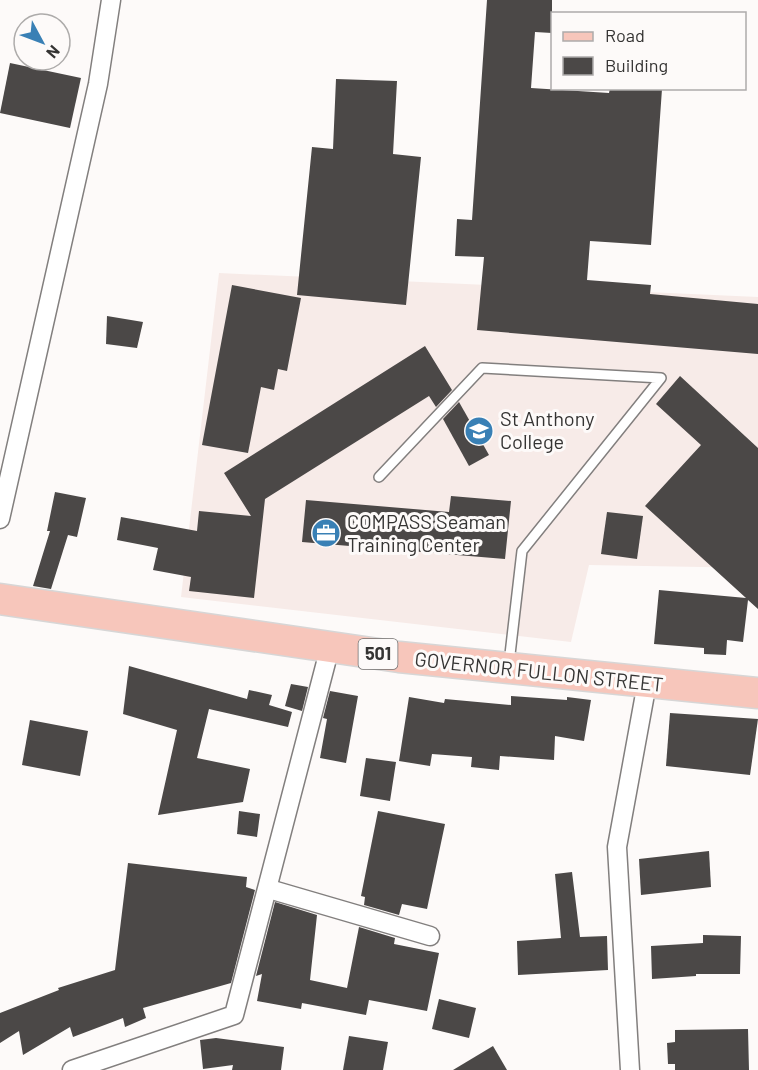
<svg xmlns="http://www.w3.org/2000/svg" width="758" height="1070" font-family="Barlow,sans-serif">
  <style>
    .built { fill: #f7ebe8 }
    .building { fill: #4b4847 }
    .lines { fill: none; stroke-linecap: round; stroke-linejoin: round }
    .service-casing { stroke: #827f7e; stroke-width: 12 }
    .minor-casing { stroke: #827f7e; stroke-width: 21 }
    .primary-casing { stroke: #d7d6d6; stroke-width: 33 }
    .service { stroke: #fff; stroke-width: 9 }
    .minor { stroke: #fff; stroke-width: 18 }
    .primary { stroke: #f7c6bb; stroke-width: 30 }
    .labels { text-anchor: middle; stroke-width: 6; stroke-linejoin: round; paint-order: stroke }
    .shield { fill: #fdfaf9; stroke: #716f6e; stroke-width: 1.5 }
    .shield-label { font-size: 18px; font-weight: bold; fill: #353433 }
    .poi-label { font-size: 20px; fill: #353433; stroke: #fdfaf9; text-anchor: start }
    .street-label { font-size: 20px; fill: #353433; stroke: #fdfaf9 }
  </style>
  <rect width="100%" height="100%" fill="#fdfaf9"/>
  <polygon class="built" points="219,273 758,297 758,568 589,565 571,642 181,597"/>
  <g class="building">
    <polygon points="487,0 552,0 552,33 535,32 531,88 609,93 610,88 662,89 651,245 590,241 587,280 651,285 650,294 758,304 758,354 477,330 484,257 455,256 457,219 472,220"/>
    <polygon points="10,63 81,78 70,128 0,113"/>
    <polygon points="336,79 397,81 393,154 421,157 406,305 297,295 312,147 333,149"/>
    <polygon points="232,285 301,298 287,371 278,369 274,390 261,387 248,453 202,445"/>
    <polygon points="107,316 143,322 137,348 106,344"/>
    <polygon points="425,346 452,390 436,407 429,396 265,499 254,598 189,591 191,577 153,570 158,548 117,540 121,517 197,531 199,511 251,516 224,473"/>
    <polygon points="680,376 758,448 758,609 748,600 743,642 727,640 726,655 704,654 704,648 654,644 659,590 746,598 645,506 701,445 656,404"/>
    <polygon points="459,402 489,455 469,466 443,419"/>
    <polygon points="55,492 86,498 77,537 68,535 51,589 33,586 50,531 47,531"/>
    <polygon points="451,496 511,501 505,559 302,542 306,500 449,512"/>
    <polygon points="607,512 643,516 637,559 601,554"/>
    <polygon points="129,666 247,699 249,690 272,695 269,705 292,712 288,727 209,709 197,758 250,769 243,802 158,815 177,730 123,714"/>
    <polygon points="291,684 308,687 302,711 285,706"/>
    <polygon points="330,691 358,696 346,763 320,758 327,719 323,718"/>
    <polygon points="511,696 567,700 567,697 591,700 584,741 555,736 554,760 500,756 499,770 471,767 472,757 432,754 430,766 399,761 409,697 444,703 445,699 511,705"/>
    <polygon points="670,713 758,719 750,775 666,766"/>
    <polygon points="30,720 88,731 80,776 22,765"/>
    <polygon points="366,758 396,762 390,801 360,796"/>
    <polygon points="239,811 260,814 257,837 237,834"/>
    <polygon points="378,811 445,824 427,909 402,904 399,915 364,905 365,897 361,896"/>
    <polygon points="709,851 711,887 641,895 639,859"/>
    <polygon points="128,863 247,877 246,887 255,890 231,983 143,1008 146,1018 125,1027 123,1018 73,1037 70,1027 23,1055 19,1031 0,1043 0,1013 59,990 58,988 115,970"/>
    <polygon points="572,872 580,937 607,936 608,970 518,975 517,941 561,938 555,874"/>
    <polygon points="275,902 317,915 310,980 347,988 359,927 395,938 394,944 439,953 427,1011 369,1000 366,1015 302,1003 301,1009 257,1001 262,974 256,976"/>
    <polygon points="703,935 741,936 740,974 696,974 696,976 652,979 651,946 703,943"/>
    <polygon points="439,999 476,1008 469,1038 432,1029"/>
    <polygon points="748,1029 749,1070 675,1070 675,1064 668,1064 667,1043 675,1042 675,1030"/>
    <polygon points="349,1036 388,1042 383,1070 343,1070"/>
    <polygon points="216,1038 284,1047 281,1070 232,1070 233,1065 203,1069 200,1040"/>
    <polygon points="493,1046 507,1070 453,1070"/>
  </g>
  <g class="lines">
    <g class="service-casing">
      <polyline id="service" points="379,477 482,368 661,378 522,551 509,663"/>
    </g>
    <g class="minor-casing">
      <g id="minor">
        <polyline points="0,519 98,84 111,0"/>
        <polyline points="269,889 430,936"/>
        <polyline points="72,1070 234,1015 330,647"/>
        <polyline points="630,1070 617,847 647,683"/>
      </g>
    </g>
    <g class="primary-casing">
      <polyline id="primary" points="0,599 399,657 758,693"/>
    </g>
    <use href="#service" class="service"/>
    <use href="#minor" class="minor"/>
    <use href="#primary" class="primary"/>
  </g>
  <defs>
    <g id="university-disc" transform="scale(1.5)"><circle r="9.5" fill="#3980b5" stroke="#fdfaf9"/><path d="M0-5L7-2L0 1L-7-2ZM-4 1L0 2.5L4 1V4Q0 6-4 4Z" fill="#fff"/></g>
    <g id="office-disc" transform="scale(1.5)"><circle r="9.5" fill="#3980b5" stroke="#fdfaf9"/><path d="M-6-3h4V-5.5h4V-3h4V5H-6ZM-1-4.5V-3h2v-1.5ZM-6 0V1H6V0Z" fill="#fff"/></g>
  </defs>
  <g fill-rule="evenodd">
    <use href="#university-disc" x="479" y="431"/>
    <use href="#office-disc" x="326" y="533"/>
  </g>
  <g class="labels">
    <rect class="shield" x="358.5" y="639" width="39" height="30" rx="4.5"/>
    <g class="shield-label">
      <text x="378" y="660">501</text>
    </g>
    <g class="poi-label">
      <text x="500" y="426">St Anthony<tspan x="500" dy="23">College</tspan></text>
      <text x="347" y="529">COMPASS Seaman<tspan x="347" dy="23">Training Center</tspan></text>
    </g>
    <g class="street-label">
      <text transform="translate(539 672) rotate(6)" y="7">GOVERNOR FULLON STREET</text>
    </g>
  </g>
  <rect x="551" y="12" width="195" height="78" fill="#fdfaf9" stroke="#adabaa" stroke-width="1.5"/>
  <rect x="563" y="32" width="30" height="9" fill="#f7c6bb" stroke="#adabaa" stroke-width="1.5"/>
  <text x="605" y="42" font-size="18" fill="#353433">Road</text>
  <rect x="563" y="57" width="30" height="18" fill="#4b4847" stroke="#adabaa" stroke-width="1.5"/>
  <text x="605" y="72" font-size="18" fill="#353433">Building</text>
  <g transform="translate(42 42) rotate(131)"><circle r="28" fill="#fdfaf9" stroke="#adabaa" stroke-width="1.5"/>
  <path d="M0-4.5L10 22L0 15L-10 22Z" fill="#3980b5"/>
  <text y="-9" font-size="16" font-weight="bold" text-anchor="middle" fill="#353433">N</text>
  </g>
</svg>
